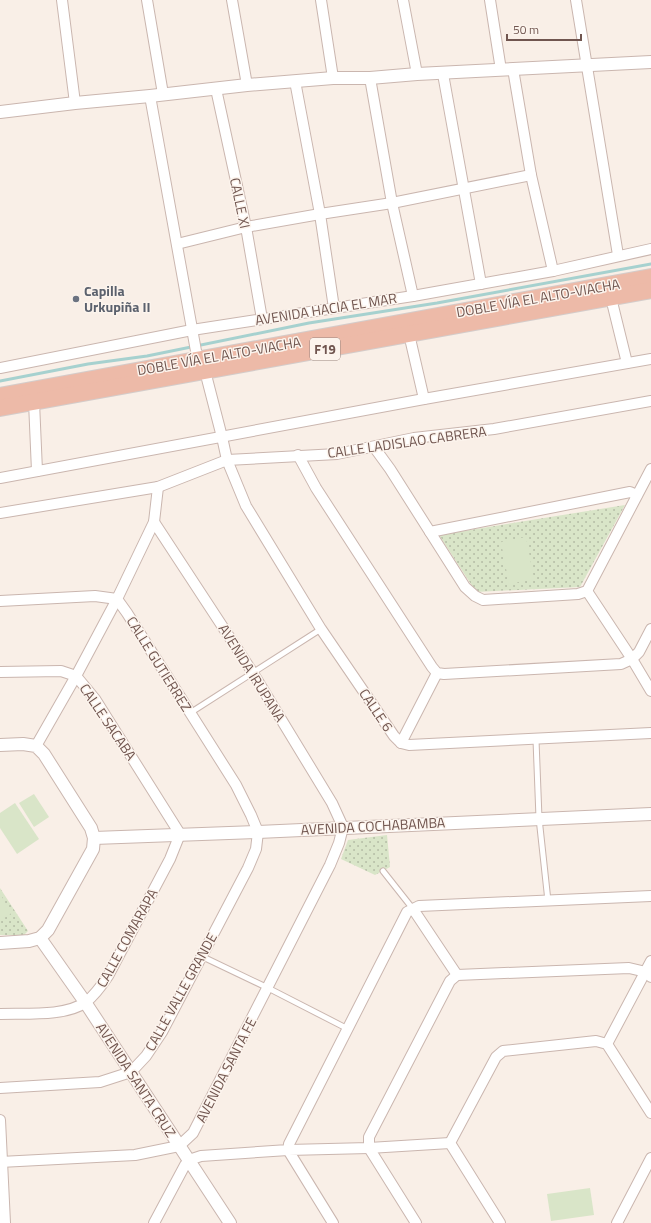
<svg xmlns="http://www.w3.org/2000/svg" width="651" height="1223" font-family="'Titillium Web',sans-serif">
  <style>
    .grass { fill: url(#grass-dots) }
    .pitch { fill: #d9e5c8 }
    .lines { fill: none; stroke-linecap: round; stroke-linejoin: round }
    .stream { stroke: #a6d1cf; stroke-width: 3 }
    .service-casing { stroke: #cab6af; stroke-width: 7 }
    .minor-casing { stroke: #cab6af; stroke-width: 12 }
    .tertiary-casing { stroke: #cab6af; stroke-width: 14 }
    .trunk-casing { stroke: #d4ccca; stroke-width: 18 }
    .service { stroke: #fff; stroke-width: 5 }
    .minor { stroke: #fff; stroke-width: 10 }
    .tertiary { stroke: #fff; stroke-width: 12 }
    .trunk { stroke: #edbaa8; stroke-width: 16 }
    .worship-dot { fill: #6b7280; stroke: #fcf4ed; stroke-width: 1.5 }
    .labels { text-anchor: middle; stroke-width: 3; stroke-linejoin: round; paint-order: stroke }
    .shield { fill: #fcf4ed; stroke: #9a857e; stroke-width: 1 }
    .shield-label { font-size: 13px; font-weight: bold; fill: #70554f }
    .street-label { font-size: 14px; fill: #70554f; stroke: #fcf4ed }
    .worship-label { font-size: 14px; font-weight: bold; fill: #5b616d; stroke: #fcf4ed; text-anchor: start }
  </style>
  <defs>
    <pattern id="grass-dots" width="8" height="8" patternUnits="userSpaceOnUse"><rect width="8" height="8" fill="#d9e5c8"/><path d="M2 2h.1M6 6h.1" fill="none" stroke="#b4bca5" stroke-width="1.8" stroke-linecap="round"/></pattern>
  </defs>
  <rect width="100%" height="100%" fill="#f9efe7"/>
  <g class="grass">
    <polygon points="625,505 580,587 476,592 439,535"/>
    <polygon points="387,835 390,867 375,875 341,859 348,840"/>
    <polygon points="0,888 28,931 24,935 0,935"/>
  </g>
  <g class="pitch">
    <polygon points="526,537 534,579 509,584 501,542"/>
    <polygon points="34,794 49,817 34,827 19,803"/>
    <polygon points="15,803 39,839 17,854 0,828 0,813"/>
    <polygon points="0,893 11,914 0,920"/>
    <polygon points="590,1188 594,1215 551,1221 547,1194"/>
  </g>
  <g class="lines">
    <polyline class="stream" points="0,381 88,364 147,356 309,323 437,303 651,264"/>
    <g class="service-casing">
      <g id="service">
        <polyline points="190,713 321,629"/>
        <polyline points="536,740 539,818 548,901"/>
        <polyline points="383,871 413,909"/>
        <polyline points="201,956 268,988 348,1029"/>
      </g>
    </g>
    <g class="minor-casing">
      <g id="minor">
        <polyline points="62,0 75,103"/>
        <polyline points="147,0 163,94"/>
        <polyline points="232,0 247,85"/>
        <polyline points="321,0 333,78"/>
        <polyline points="403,0 417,74"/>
        <polyline points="490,0 501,70"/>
        <polyline points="576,0 618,255"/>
        <polyline points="513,69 531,175 553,271"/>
        <polyline points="443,74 481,284"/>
        <polyline points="370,78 392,203 413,296"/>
        <polyline points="295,81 320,214 334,308"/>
        <polyline points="216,89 246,227 262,319"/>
        <polyline points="150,96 196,351 205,371 222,437 227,460 246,506 321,629 394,736 401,743 409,745 651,733"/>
        <polyline points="177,244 246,227 320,214 392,203 531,175"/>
        <polyline points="611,298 627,363"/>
        <polyline points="409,334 424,399"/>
        <polyline points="0,368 192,330 413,296 553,271 651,249"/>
        <polyline points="34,402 37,471"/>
        <polyline points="374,447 390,469 465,587 475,596 483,600 578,594 587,591 651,469"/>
        <polyline points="298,455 316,488 432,667 437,673 444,674 621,664 632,659 639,652 651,629"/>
        <polyline points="0,478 424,399 651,359"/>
        <polyline points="0,513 158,487 227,460 337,454 414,438 494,429 651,401"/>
        <polyline points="430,532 630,492 637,495"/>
        <polyline points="587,591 632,659 651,691"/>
        <polyline points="0,601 95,596 117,599 127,613 236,785 251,815 258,832 256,849 248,868 162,1032 146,1056 131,1072 100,1082 0,1088"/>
        <path d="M0,672l61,-1 15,5 19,23 85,135 -10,25 -62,117c-6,9 -13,19 -22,26 -21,15 -61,11 -86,12"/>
        <polyline points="401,743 437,673"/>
        <polyline points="36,746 76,676 117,599 154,522 158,487"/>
        <polyline points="413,909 457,975"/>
        <polyline points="607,1044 651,961"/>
        <polyline points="0,1120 5,1223"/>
        <polyline points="0,1162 135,1155 179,1146 193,1133 330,865 339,843 343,827 332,803 253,673 154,522"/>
        <polyline points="154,1223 185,1165 189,1160 201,1156 288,1150 289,1144 407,912 419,906 651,896"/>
        <polyline points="333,1223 288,1150 369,1148 450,1143"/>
        <polyline points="416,1223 369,1148 369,1137 450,981 457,975 629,968 646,972 651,977"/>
        <polyline points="500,1223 450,1143 496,1057 503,1051 596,1041 607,1044 651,1113"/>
        <polyline points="617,1223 651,1158"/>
      </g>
    </g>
    <g class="tertiary-casing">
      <g id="tertiary">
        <polyline points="0,112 75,103 150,96 247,85 333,78 370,78 417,74 651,62"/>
        <polyline points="0,745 23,744 36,746 44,754 91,828 94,838 93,849 48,930 40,938 29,941 0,943"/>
        <polyline points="94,838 258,832 651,814"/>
        <polyline points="40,938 85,1002 230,1223"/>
      </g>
    </g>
    <g class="trunk-casing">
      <g id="trunk">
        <polyline points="0,396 651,277"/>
        <polyline points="0,408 651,290"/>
      </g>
    </g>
    <use href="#service" class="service"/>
    <use href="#minor" class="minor"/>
    <use href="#tertiary" class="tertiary"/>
    <use href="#trunk" class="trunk"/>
  </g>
  <circle class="worship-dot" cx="76" cy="299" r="4"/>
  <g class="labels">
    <rect class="shield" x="310" y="338" width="30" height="22" rx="3"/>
    <g class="shield-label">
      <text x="325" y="354">F19</text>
    </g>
    <g class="street-label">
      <text transform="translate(240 203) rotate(78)" y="5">CALLE XI</text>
      <text transform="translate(538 298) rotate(-10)" y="5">DOBLE VÍA EL ALTO-VIACHA</text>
      <text transform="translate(326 309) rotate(-9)" y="5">AVENIDA HACIA EL MAR</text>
      <text transform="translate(219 356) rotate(-10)" y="5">DOBLE VÍA EL ALTO-VIACHA</text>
      <text transform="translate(407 442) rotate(-8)" y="5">CALLE LADISLAO CABRERA</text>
      <text transform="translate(159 664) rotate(58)" y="5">CALLE GUTIERREZ</text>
      <text transform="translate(252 673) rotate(58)" y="5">AVENIDA IRUPANA</text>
      <text transform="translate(376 710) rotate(56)" y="5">CALLE 6</text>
      <text transform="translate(108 722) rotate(56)" y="5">CALLE SACABA</text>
      <text transform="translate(373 826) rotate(-3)" y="5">AVENIDA COCHABAMBA</text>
      <text transform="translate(127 938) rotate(-61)" y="5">CALLE COMARAPA</text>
      <text transform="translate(181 992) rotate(-61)" y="5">CALLE VALLE GRANDE</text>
      <text transform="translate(226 1070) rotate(-63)" y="5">AVENIDA SANTA FE</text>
      <text transform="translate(136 1080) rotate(57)" y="5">AVENIDA SANTA CRUZ</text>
    </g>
    <g class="worship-label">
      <text x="84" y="296">Capilla<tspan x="84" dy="16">Urkupiña II</tspan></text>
    </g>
  </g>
  <path d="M507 34v6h74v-6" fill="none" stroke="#70554f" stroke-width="2"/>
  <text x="513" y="34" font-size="12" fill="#70554f" stroke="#fcf4ed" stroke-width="3" paint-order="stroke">50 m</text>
</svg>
